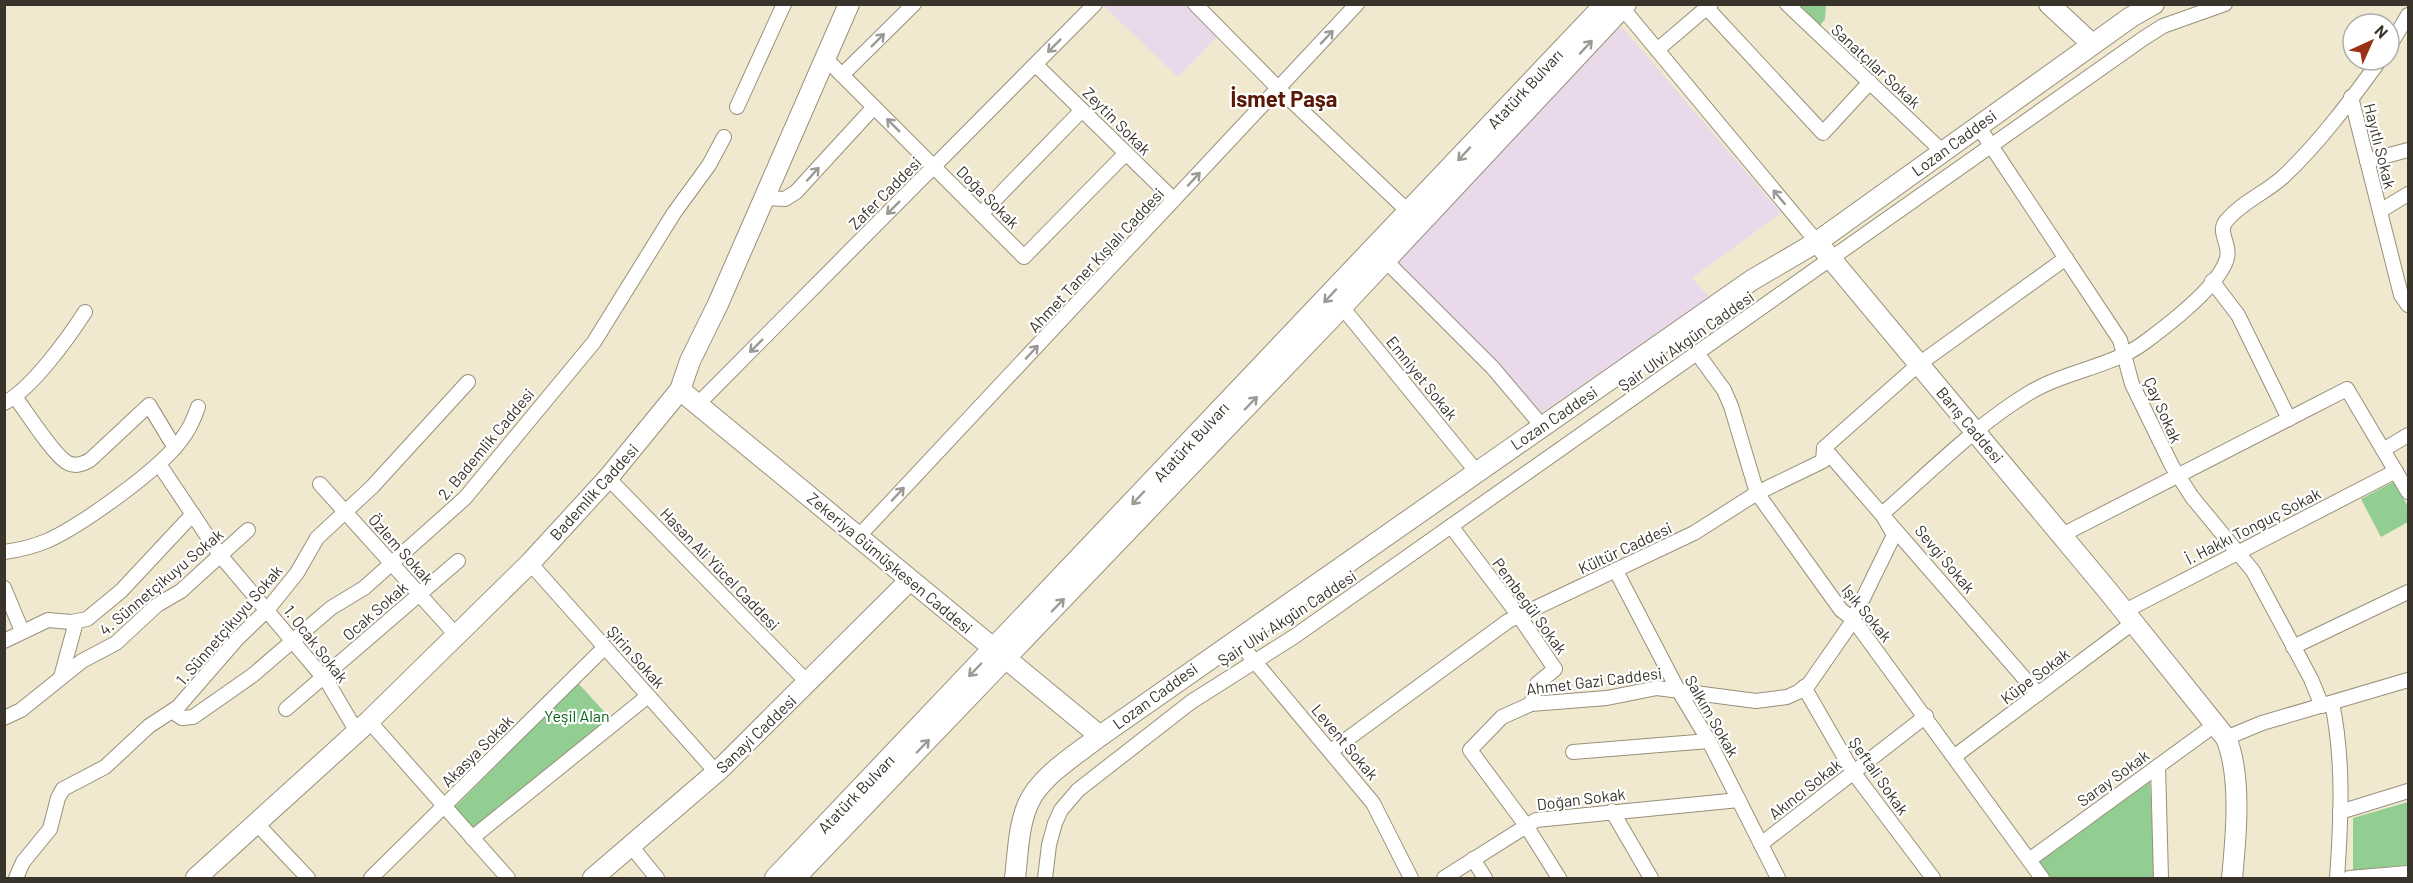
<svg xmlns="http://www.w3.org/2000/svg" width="2413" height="883" font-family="Barlow,sans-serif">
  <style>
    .commercial { fill: #e9d9eb }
    .green { fill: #92cd91 }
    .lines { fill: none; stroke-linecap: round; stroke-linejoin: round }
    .street-casing { stroke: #989079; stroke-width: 16 }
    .secondary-casing { stroke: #989079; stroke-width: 22 }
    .street { stroke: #fff; stroke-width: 14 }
    .secondary { stroke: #fff; stroke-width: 20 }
    .oneway { stroke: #9c9a95 }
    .labels { text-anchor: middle; stroke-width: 4.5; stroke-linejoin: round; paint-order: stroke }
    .street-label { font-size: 16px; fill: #38342b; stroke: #fff }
    .park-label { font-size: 16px; fill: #056514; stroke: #fff }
    .district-label { font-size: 22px; font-weight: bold; fill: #5a1906; stroke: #fff }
  </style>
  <rect width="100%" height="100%" fill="#f1e8d0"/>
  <g class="commercial">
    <polygon points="1103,5 1190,5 1220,34 1178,77"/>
    <polygon points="1621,26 1781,213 1692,278 1710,298 1539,414 1487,353 1397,262"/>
  </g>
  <g class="green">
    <polygon points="1795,5 1826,5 1825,19 1819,27"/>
    <polygon points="2395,481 2408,507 2408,522 2381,537 2361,499"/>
    <polygon points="578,683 610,718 473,829 454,808"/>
    <polygon points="2150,780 2155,878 2047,878 2038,862"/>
    <polygon points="2408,802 2408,865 2353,870 2353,818"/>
  </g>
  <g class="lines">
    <g class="street-casing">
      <g id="street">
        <polyline points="1195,4 1279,89 1413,216"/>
        <polyline points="1619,4 1817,242"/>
        <polyline points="1787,4 1943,152"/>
        <polyline points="1707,8 1823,133 1870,82"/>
        <polyline points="2389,47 2408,15"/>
        <polyline points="1657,50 1711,4"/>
        <polyline points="825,58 1024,257 1126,153"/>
        <polyline points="1036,65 1174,200"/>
        <polyline points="842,75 914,4"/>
        <polyline points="2351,97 2401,295 2408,305"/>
        <polyline points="737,107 784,4"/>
        <polyline points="1978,126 2120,340 2132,384 2172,466 2192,497 2253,571 2311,679 2322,706"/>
        <polyline points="2367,161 2408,150"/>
        <polyline points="765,198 785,199 796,192 874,107"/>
        <polyline points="2380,211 2408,194"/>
        <polyline points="981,214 1082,110"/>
        <polyline points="1380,255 1493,368 1542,426"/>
        <polyline points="2212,281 2238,315 2289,419"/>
        <polyline points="1342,307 1476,471"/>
        <polyline points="1697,353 1724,390 1731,406 1757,493 1841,610 1853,619 2042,878"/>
        <path d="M15,397c11,14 39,59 53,66 8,4 15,1 22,-3l59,-55 26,43"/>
        <path d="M4,403c27,-13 65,-66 81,-91"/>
        <polyline points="698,404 1095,4"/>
        <polyline points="1824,448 2038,694"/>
        <polyline points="2383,450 2408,435"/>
        <polyline points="159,464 220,555 328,683 357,732"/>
        <polyline points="608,478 808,683"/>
        <polyline points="320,484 457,636"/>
        <polyline points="1451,526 1519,616 1555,669 1537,684 1531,704"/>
        <polyline points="2062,535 2347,389 2408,492"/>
        <polyline points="858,537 1357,4"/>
        <path d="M4,552c16,-2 31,-6 45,-12 34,-16 110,-70 132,-100 8,-10 13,-21 17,-33"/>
        <polyline points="530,563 716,772"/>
        <polyline points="1616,571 1677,688 1709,741 1778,878"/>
        <polyline points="4,588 22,631"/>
        <polyline points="2125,611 2396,471"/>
        <polyline points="1236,639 1373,803 1411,878"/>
        <polyline points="4,641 48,620 71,622 87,619 121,591 193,514"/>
        <polyline points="2293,647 2408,592"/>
        <polyline points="61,677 76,622"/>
        <polyline points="1804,687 1853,772 1933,878"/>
        <path d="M2332,703c12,57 9,118 5,175"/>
        <polyline points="286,709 458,561"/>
        <polyline points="173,712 182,718 193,717 253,675 331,608 364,588 465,498 594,342 674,213 709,165 724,137"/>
        <polyline points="4,718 21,710 82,661 116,643 157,605 181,591 248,530"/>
        <polyline points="369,721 508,878"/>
        <polyline points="2226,738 2262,723 2408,680"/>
        <polyline points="1331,751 1508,621 1694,533 1757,493 1823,461 1824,448 1919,364 2066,258"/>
        <polyline points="1573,752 1709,741"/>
        <polyline points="1955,756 2134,622"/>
        <polyline points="2158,766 2161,878"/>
        <polyline points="1612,811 1651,878"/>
        <polyline points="2340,812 2408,791"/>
        <polyline points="258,825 308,878"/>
        <polyline points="472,838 648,696"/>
        <polyline points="1761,844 1926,716"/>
        <polyline points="631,846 657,878"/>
        <polyline points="1473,859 1485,878"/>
        <polyline points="2029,860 2216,724"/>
        <polyline points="16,878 23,862 50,829 58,798 63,789 105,767 149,726 178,707 237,639 268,609 297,573 317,538 372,487 468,382"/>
        <polyline points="371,878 605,647"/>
        <polyline points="1045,878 1049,845 1055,823 1061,810 1078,790 1191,702 1295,636 2144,38 2163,26 2225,4"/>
        <polyline points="1444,878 1536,820 1739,800"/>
        <path d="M1559,878l-34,-54 -55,-74 32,-33 29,-13 76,-6 50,-10 99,13 31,-4 11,-5 11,-8 41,-59 44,-90 -12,-21c47,-41 94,-89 147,-121 36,-22 83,-26 116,-51 23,-17 75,-57 82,-84 4,-14 -11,-27 0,-38 15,-18 40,-28 57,-44 36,-34 67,-76 96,-116"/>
        <polyline points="2349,878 2408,873"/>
      </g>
    </g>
    <g class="secondary-casing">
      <g id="secondary">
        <polyline points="2049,4 2092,44"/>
        <path d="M1817,242l291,349 118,147c16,38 10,100 6,140"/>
        <polyline points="680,390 1100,736"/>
        <polyline points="196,878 369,721 530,563 608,478 680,390 690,361 718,304 849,4"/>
        <polyline points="593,878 719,770 910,580"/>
        <polyline points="775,878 1605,4"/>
        <polyline points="795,878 1342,307 1626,4"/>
        <path d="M1015,878c3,-24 3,-51 13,-74 12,-28 48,-49 72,-68l652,-456 65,-38 314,-225 23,-13"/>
      </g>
    </g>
    <use href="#street" class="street"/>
    <use href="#secondary" class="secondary"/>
  </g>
  <defs><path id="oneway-shaft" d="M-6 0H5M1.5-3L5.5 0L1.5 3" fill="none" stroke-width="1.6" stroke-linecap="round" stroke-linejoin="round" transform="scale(1.5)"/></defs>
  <g class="oneway">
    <use href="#oneway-shaft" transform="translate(1327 37) rotate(-47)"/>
    <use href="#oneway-shaft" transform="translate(878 40) rotate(-45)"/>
    <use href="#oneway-shaft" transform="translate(1054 46) rotate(135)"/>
    <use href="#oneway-shaft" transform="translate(1586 47) rotate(-47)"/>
    <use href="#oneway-shaft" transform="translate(893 125) rotate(-135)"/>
    <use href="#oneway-shaft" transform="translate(1464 154) rotate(133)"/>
    <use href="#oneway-shaft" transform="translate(813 174) rotate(-48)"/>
    <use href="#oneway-shaft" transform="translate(1194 179) rotate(-47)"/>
    <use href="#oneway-shaft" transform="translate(1779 197) rotate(-130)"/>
    <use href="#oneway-shaft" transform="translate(893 208) rotate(135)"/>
    <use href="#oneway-shaft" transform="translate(1330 296) rotate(133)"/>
    <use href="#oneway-shaft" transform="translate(756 346) rotate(135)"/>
    <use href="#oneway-shaft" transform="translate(1032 352) rotate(-47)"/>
    <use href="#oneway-shaft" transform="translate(1251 403) rotate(-46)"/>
    <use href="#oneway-shaft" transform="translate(898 494) rotate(-47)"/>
    <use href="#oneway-shaft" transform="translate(1138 498) rotate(133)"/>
    <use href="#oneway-shaft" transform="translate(1058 605) rotate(-46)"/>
    <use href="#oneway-shaft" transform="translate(975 670) rotate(134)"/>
    <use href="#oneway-shaft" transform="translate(923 746) rotate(-46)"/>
  </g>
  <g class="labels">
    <g class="street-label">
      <text transform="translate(1876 66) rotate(43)" y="6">Sanatçılar Sokak</text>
      <text transform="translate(1525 89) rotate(-47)" y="6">Atatürk Bulvarı</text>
      <text transform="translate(1117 121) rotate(45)" y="6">Zeytin Sokak</text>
      <text transform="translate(1954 143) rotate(-36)" y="6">Lozan Caddesi</text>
      <text transform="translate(2380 146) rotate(76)" y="6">Hayıtlı Sokak</text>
      <text transform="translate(885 193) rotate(-45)" y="6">Zafer Caddesi</text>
      <text transform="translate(988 197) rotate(45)" y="6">Doğa Sokak</text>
      <text transform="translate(1096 260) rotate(-47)" y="6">Ahmet Taner Kışlalı Caddesi</text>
      <text transform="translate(1686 341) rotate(-35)" y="6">Şair Ulvi Akgün Caddesi</text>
      <text transform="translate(1422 378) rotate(51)" y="6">Emniyet Sokak</text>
      <text transform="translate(2163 410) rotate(66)" y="6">Çay Sokak</text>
      <text transform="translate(1554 418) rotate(-34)" y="6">Lozan Caddesi</text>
      <text transform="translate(1970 425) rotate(50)" y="6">Barış Caddesi</text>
      <text transform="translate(1191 442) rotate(-47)" y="6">Atatürk Bulvarı</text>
      <text transform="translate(486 444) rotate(-50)" y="6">2. Bademlik Caddesi</text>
      <text transform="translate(594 492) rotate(-48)" y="6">Bademlik Caddesi</text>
      <text transform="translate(2253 526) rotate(-27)" y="6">İ. Hakkı Tonguç Sokak</text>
      <text transform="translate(1625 548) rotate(-25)" y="6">Kültür Caddesi</text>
      <text transform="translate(401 549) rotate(48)" y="6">Özlem Sokak</text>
      <text transform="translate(1945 559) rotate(50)" y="6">Sevgi Sokak</text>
      <text transform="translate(890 563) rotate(40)" y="6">Zekeriya Gümüşkesen Caddesi</text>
      <text transform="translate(720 569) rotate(46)" y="6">Hasan Ali Yücel Caddesi</text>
      <text transform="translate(161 582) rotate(-40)" y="6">4. Sünnetçikuyu Sokak</text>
      <text transform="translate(1530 606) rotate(54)" y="6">Pembegül Sokak</text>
      <text transform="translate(375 611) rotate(-41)" y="6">Ocak Sokak</text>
      <text transform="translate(1867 613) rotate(51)" y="6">Işık Sokak</text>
      <text transform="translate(1287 618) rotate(-33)" y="6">Şair Ulvi Akgün Caddesi</text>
      <text transform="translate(229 625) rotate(-49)" y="6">1. Sünnetçikuyu Sokak</text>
      <text transform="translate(316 644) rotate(52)" y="6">1. Ocak Sokak</text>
      <text transform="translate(636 657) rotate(48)" y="6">Şirin Sokak</text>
      <text transform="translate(2035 676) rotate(-37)" y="6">Küpe Sokak</text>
      <text transform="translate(1594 681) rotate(-7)" y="6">Ahmet Gazi Caddesi</text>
      <text transform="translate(1155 696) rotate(-36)" y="6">Lozan Caddesi</text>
      <text transform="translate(1712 716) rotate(60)" y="6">Salkım Sokak</text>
      <text transform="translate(756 734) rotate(-44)" y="6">Sanayi Caddesi</text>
      <text transform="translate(1345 742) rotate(50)" y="6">Levent Sokak</text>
      <text transform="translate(477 751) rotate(-45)" y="6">Akasya Sokak</text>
      <text transform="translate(1879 776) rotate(55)" y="6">Şeftali Sokak</text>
      <text transform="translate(2113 778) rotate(-36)" y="6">Saray Sokak</text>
      <text transform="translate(1805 789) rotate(-38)" y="6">Akıncı Sokak</text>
      <text transform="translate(856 794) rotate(-46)" y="6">Atatürk Bulvarı</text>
      <text transform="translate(1581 799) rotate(-7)" y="6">Doğan Sokak</text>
    </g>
    <g class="park-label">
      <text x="577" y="722">Yeşil Alan</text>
    </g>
    <g class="district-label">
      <text x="1284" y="107">İsmet Paşa</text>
    </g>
  </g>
  <rect width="2413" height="883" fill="none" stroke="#38342b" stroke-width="12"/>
  <g transform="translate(2371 42) rotate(45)"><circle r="28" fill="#ffffff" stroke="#afaeaa" stroke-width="1.5"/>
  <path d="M0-4.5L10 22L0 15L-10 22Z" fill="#993214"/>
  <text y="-9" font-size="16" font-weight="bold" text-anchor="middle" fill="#38342b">N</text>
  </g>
</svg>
